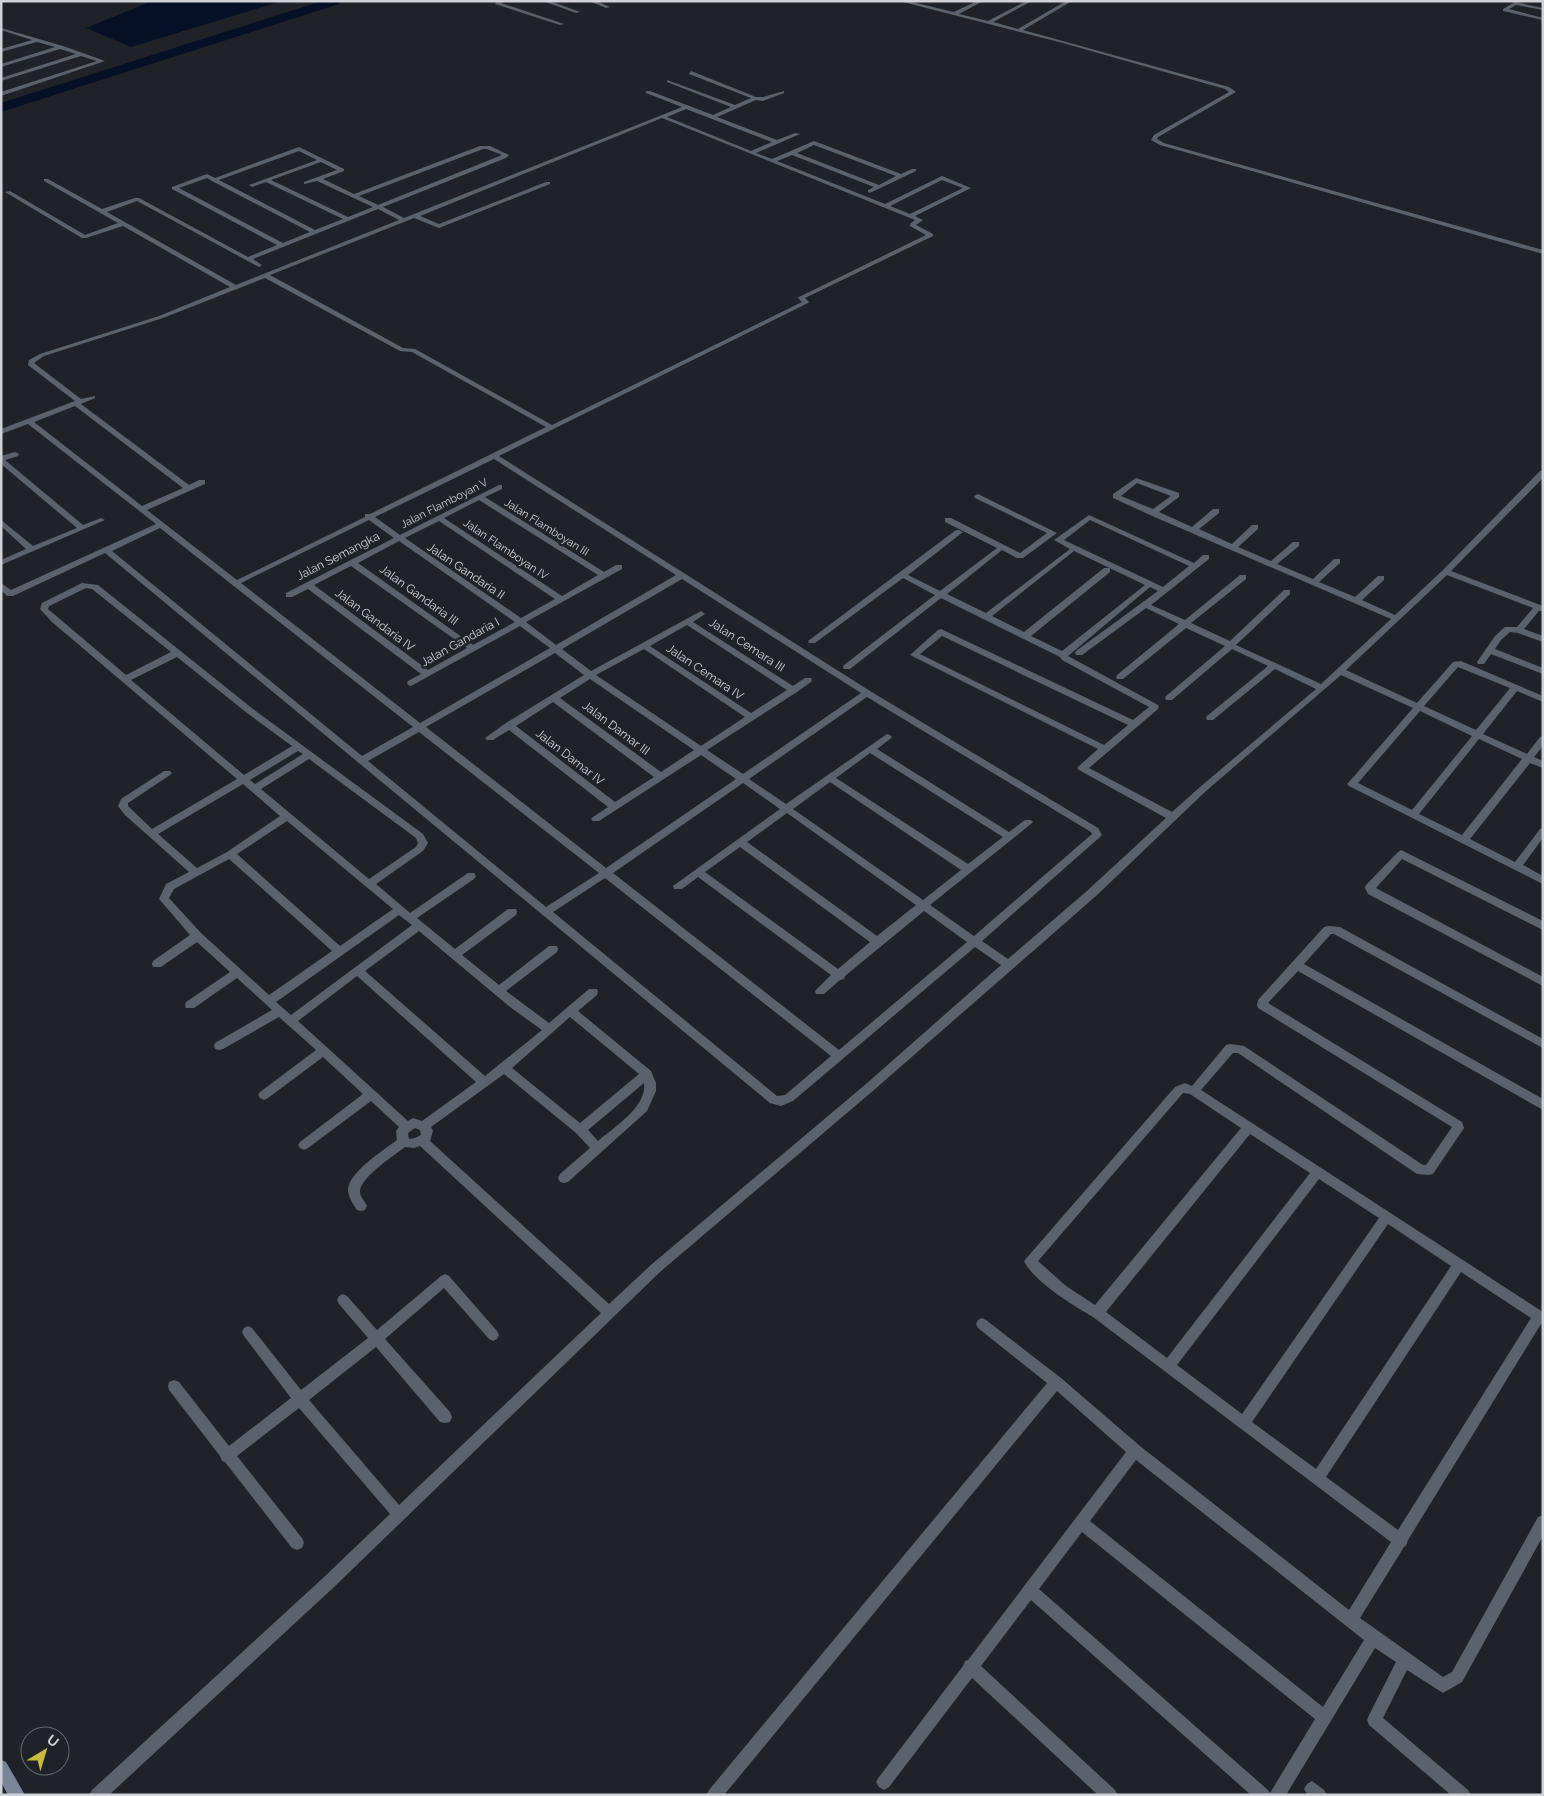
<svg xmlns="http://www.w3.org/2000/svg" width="1544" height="1796" font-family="Raleway,sans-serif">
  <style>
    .water { fill: #051026 }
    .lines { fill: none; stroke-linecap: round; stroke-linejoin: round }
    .river { fill: #051026; fill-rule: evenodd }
    .street { fill: #5b626e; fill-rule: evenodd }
    .secondary { fill: #7a869a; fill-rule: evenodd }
    .labels { text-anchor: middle; stroke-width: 5; stroke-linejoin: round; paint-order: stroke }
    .far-street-label { font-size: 11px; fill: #d0d2d7; stroke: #1f2329 }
    .street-label { font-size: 12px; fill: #d0d2d7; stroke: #1f2329 }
  </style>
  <rect width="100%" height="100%" fill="#1f2329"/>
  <polygon class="water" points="152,1 282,1 131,47 86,28"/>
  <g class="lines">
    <polygon class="river" points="322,1 341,1 339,4 1,112 1,103"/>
    <g class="street">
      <polygon points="497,1 504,1 501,3 564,24 560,25 495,4"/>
      <polygon points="543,1 550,1 580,12 576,13"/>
      <polygon points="589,1 596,1 610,7 606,8"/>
      <polygon points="899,1 908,1 954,12 977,1 983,1 959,14 988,21 1026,1 1032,1 993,22 1018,29 1066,1 1072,1 1023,30 1229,87 1236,92 1158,137 1157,139 1164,143 1543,250 1543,254 1160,145 1151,140 1154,135 1229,92 1225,89 1063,43"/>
      <polygon points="1515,2 1543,8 1543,10 1516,5 1509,9 1543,18 1543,20 1503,11 1503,9"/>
      <polygon points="1,28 63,46 105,61 1,96 1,92 97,61 81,56 1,81 1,78 76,54 60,49 1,67 1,64 55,47 37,42 1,52 1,49 32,40 1,30"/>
      <path d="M691,71l65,26h7l21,-6v2l-21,8 -7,-1 -39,17 60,23 18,-7 5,1 -44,19 16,6 42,-18 87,33 11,-5h4v2l-46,22 -2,-1v-2l6,-3 -82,-32 -15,6 108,43 57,-28 29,12 -56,28 8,4 -7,5 17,9v2l-128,62 4,4 -1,1 -309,153 371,235 228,137 4,7 -2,2 -118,104 26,18 80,-69 78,-72 -87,-48 -2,-2 2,-2 19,-17 -188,-94 28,-25 3,-1 192,91 16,-13 -87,-47 -2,-3 -119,-59 -91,71h-6l-1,-2 1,-2 91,-70 -32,-17 -88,65h-6l-1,-2 148,-111h3l4,2 -55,43 32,16 57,-43 -52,-26v-4h6l69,35 27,-20 -72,-35 -1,-2 4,-2 79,39 -34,25h-6l-15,-8 -55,44 39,19 84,-64 -16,-9 35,-25 105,48 9,-8h6v4l-58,46 34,15 55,-45h6v4l-55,44 39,18 54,-51h6v4l-54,51 85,39 70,-65 -241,-104 -37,-17v-4l23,-16 43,15v4l-20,15 33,15 21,-18h6v4l-20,16 33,15 20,-19h6v4l-20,18 33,14 22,-19h6v4l-22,18 36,15 21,-20h6v4l-21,19 36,15 23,-21h6v4l-22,20 33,15 48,-45 97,-99h3v7l-92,93 92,35v5h-4l-15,18 19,7v6l-25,-9 -8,-1 -9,8 -6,9 48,19v6l-52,-20 -7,10h-6l-1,-2 18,-26 10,-9h12l16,-19 -86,-33 -101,95 71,33 36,-41 8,-1 82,35v6l-26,-11 -34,43 44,20 13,-17 3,-1v10l-9,11 9,4v7l-13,-5 -60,76 45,23 25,-33 3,-1v10l-20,27 20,11v8l-194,-98 -2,-2 2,-2 64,-74 -72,-33 -135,116 -110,105 -222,194 -214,182 -327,316 -224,207h-20l3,-5 231,-212 67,-64 -91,-106 -62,48 65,82 2,5 -2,5 -5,2 -5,-2 -67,-86 -3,-1 -2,-5 -51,-66 -1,-4 1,-4 5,-2 5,2 50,64 62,-48 -47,-62 -2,-4 2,-4 4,-2 4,2 49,62 67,-52 -29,-34 -2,-4 2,-4 4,-2 4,2 30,34 64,-54 4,-2 4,2 48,55 2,4 -2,4 -4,2 -4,-2 -45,-51 -59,51 65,73 2,5 -2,5 -5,1 -5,-1 -64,-75 -67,53 90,105 202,-192 -181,-167 -6,2 -9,-1c-10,8 -46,31 -45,45 0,5 5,9 7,14l-2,4 -4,1 -4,-1c-4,-6 -8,-12 -9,-19 -1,-18 36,-41 49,-51l-1,-9 3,-4 -28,-26 -63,47 -4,2 -4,-2 -2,-3 2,-3 63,-48 -40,-37 -55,41 -4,2 -4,-2 -2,-3 2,-3 56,-42 -37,-33 -56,32 -4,1 -4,-1 -1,-3 1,-3 57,-33 -35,-32 -43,30h-8l-1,-3 1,-3 44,-30 -33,-30 -36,25h-8l-1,-3 1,-3 37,-26 -31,-36 7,-15 23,-12 -64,-57 -7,-9 3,-7 43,-28h6l2,2 -2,2 -42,28v3l24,23 85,-50 -185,-157 -12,-13 2,-6 40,-20 16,2 155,124 170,125 5,9 -5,8 -47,33 34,29 58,-40h6l2,3 -2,3 -57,39 38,31 53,-40h8l1,3 -1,3 -54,40 37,30 50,-39h8l1,3 -1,3 -51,39 43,32 40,-34h8l1,3 -1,3 -19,16 73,60 5,12v8l-9,20 -79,71 -4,1 -4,-1 -2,-4 2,-4 30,-26 -14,-15 -72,-59 -73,53 2,4 -3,10 179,163 43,-40 214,-180 135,-119 -26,-18 -182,154 -12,5 -11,-3 -665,-550 -92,43h-6l-6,-6v-7l10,7 145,-66 -128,-100 -27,10v-5l74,-28 -47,-36 1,-5 11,-6 119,-38 71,-29 -107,-61 -37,12h-4l-77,-46 5,-1 75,44 33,-12 -74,-42v-2h4l54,30 33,-11h4l109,59 29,-12 -105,-56v-2l35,-13 8,4 84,-31 45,22v2l-21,8 31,15 126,-48h10l19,9 -3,3 -123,49 21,11 278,-111 -36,-14v-2h4l63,24 18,-8 -64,-25v-2l68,25 16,-7 -62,-24zM686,109l86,33 -21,9 -84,-34zM662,118l253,102 -5,4v2l16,9 -127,62 -1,1 4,4 -250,123 -137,-76 -12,-1 -133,-73 144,-57 25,10 111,-44v-2h-4l-107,42 -19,-8zM814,145l82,31 -17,9 -82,-32zM483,149h4l15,6 -124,50 -19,-9zM299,151l18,9 -68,25 3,2 14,-5 77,37 -28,11 -96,-50zM321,162l16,8 -33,12v2l13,-3 56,26 -25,10 -77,-37zM207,178l5,3 98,51 -27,11 -104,-55zM942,180l21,8 -53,26 -20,-8zM137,201l122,66 3,-2 -9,-6 125,-50 21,11 -163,65 -129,-73zM265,278l135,73 12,1 134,75 -176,87h-5v3l-128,63 -90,-70 58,-26v-4h-6l-10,5 -108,-81 14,-6v-2l-14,3 -47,-36 10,-7 119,-38zM75,406l108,82 -41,18 -108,-84zM494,459l182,116 -120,70 -30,-23 96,-53v-4h-6l-12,7 -119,-75 17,-8v-4h-3l-99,50 -25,-18zM1137,483l34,13 -18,13 -32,-13zM479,500l119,75 -36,21 -118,-78zM369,520l25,18 -108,55v4h6l16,-8 113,85 -13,7 -1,2 1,2 3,1 109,-60 30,22 -130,75 -179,-140zM1090,520l99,46 -26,21 -99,-47zM439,521l116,78 -34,19 -116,-80zM160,528l253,199 -51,29 -250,-205zM399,541l116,81 -42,23 -115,-82zM1074,551l71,34 -83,66 -31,-15 79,-64v-4h-6l-80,64 -32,-16zM351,566l116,82 -39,22 -114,-85zM682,579l179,114 -118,81 -36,-24 90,-58 14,-10 1,-2 -1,-2h-6l-12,8 -100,-64 12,-8 -4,-3 -110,60 -29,-22zM1150,587l8,4 -82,60 -1,2 1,2h6l64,-47 33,16 -62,51 -1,2 1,2h6l63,-51 39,18 -59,50 -1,2 1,2h6l60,-51 36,17 -61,50 -1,2 1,2h6l62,-51 41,20 -116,98 -28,25 -83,-44 69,-59 1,-2 -1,-2 -90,-49zM86,588l6,1 79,63 -45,23 -78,-66 1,-3zM687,625l100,65 -36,23 -101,-67zM942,636l186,89 -24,20 -184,-91zM644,649l101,68 -44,29 -105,-71zM555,653l29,22 -78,48 -21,15 2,2h6l16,-10 99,77 -15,10 -2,2 2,2h6l102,-66 35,24 -130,89 -180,-141zM177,657l70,56 45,33 -48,29 -113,-95zM1458,667l52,21 -34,42 -52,-24zM590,679l104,71 -33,22 -101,-74zM867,697l224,135 1,2 -118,102 -44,-31 101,-81 2,-2 -2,-2h-6l-16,12 -132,-83 13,-10 2,-2 -2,-2 -3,-1 -101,70 -37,-25zM553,702l101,75 -39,25 -99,-76zM1420,711l52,25 -60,74 -54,-27zM419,732l180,141 -53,34 -178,-146zM1479,739l43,20 -60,76 -43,-21zM298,751l5,3 -48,30 -5,-4zM870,753l133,84 -35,27 -132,-86zM309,759l107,79 2,5 -2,4 -47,32 -108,-90zM830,782l131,88 -38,30 -130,-91zM743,783l37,26 -107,77 1,3h8l16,-12 133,98 -16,16 1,3h8l16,-14 4,-1 1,-3 79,-65 43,31 -128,108 -226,-177zM243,784l37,32 -53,36 -30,16 -39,-34zM787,813l129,92 -39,31 -130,-94zM287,821l106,88 -53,37 -103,-92zM740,847l130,95 -32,27 -133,-97zM229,859l103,92 -63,44 -68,-62 -32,-35 5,-9zM605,878l226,178 -46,39 -8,1 -224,-184zM399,915l13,10 -121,90 -15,-13zM419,931l91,76 32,23 -57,46 -120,-105zM357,976l119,106 -54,39 -9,-3 -5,3 -110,-100zM570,1017l69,57 -59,49 -68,-55zM644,1083c3,24 -29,43 -46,58l-10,-11zM415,1128l5,2 1,5 -6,3 -6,1 -1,-6z"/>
      <polygon points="15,452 19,454 18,456 5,460 83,525 101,518 105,520 1,565 1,560 26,549 1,526 1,520 33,546 77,528 1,464 1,456"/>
      <polygon points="1401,850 1543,921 1543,930 1402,859 1376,888 1543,977 1543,986 1368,894 1365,888 1366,885 1398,852"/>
      <path d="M1328,926l12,1 203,112v9l-209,-114h-3l-27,30 239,135v11l-245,-139 -30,32 194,119 2,6 -2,3 -29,43 -4,1 -12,-1 -179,-121h-5l-32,37 342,222v13l-2,-1 -133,216 -2,6 -2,1 -44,71 83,59 9,-5 86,-155 5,-2v21l-81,146 -19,11 -36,-23 -24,48 85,72 3,5h-20l-82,-70 -2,-5 2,-5 27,-53 -21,-14 -89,147h-35l-220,-195 -50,66 134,124 3,5h-20l-126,-117 -83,109 -5,3 -5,-3 -3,-5 3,-5 84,-111 2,-5 3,-1 158,-208 -69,-61 -333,404h-18l3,-5 338,-407 -69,-55 -2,-4 2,-4 4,-2 4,2 75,58 79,68 209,164 42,-68 -298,-225c-20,-12 -59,-35 -69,-56l151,-174 10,-4 7,3 34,-41 4,-1 14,2 179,119h3l26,-38 -194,-119 -1,-3 1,-5 66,-73zM1183,1093l7,1 51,34 -146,177 -29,-19 -28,-25zM1250,1134l60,39 -143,185 -61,-46zM1319,1179l60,39 -137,196 -65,-49zM1388,1224l63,42 -135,203 -64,-47zM1461,1272l70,46 -133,212 -72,-53zM1136,1460l228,180 -41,67 -233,-186zM1082,1532l233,187 -45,74 -2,-3 -229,-201z"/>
      <polygon points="1312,1781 1324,1790 1327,1795 1307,1794 1304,1789 1307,1784"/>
    </g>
    <polygon class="secondary" points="1,1760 6,1762 25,1795 8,1795 1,1782"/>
  </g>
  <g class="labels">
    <g class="far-street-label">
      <text transform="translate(444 503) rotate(-27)" y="4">Jalan Flamboyan V</text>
      <text transform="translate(547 527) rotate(32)" y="4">Jalan Flamboyan III</text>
      <text transform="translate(506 549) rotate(34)" y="4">Jalan Flamboyan IV</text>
    </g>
    <g class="street-label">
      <text transform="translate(338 556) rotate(-27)" y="4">Jalan Semangka</text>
      <text transform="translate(466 571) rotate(34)" y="4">Jalan Gandaria II</text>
      <text transform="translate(419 595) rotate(36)" y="4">Jalan Gandaria III</text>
      <text transform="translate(375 620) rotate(37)" y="4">Jalan Gandaria IV</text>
      <text transform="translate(460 642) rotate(-29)" y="4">Jalan Gandaria I</text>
      <text transform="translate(747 645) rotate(33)" y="4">Jalan Cemara III</text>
      <text transform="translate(705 672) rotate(34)" y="4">Jalan Cemara IV</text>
      <text transform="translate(616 728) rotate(37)" y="4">Jalan Damar III</text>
      <text transform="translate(570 757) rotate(38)" y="4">Jalan Damar IV</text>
    </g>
  </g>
  <rect width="1544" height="1796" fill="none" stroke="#d0d2d7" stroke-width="5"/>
  <g transform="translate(45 1751) rotate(38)"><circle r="24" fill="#1f2329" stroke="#66696f"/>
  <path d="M0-4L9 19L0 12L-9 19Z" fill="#cbba39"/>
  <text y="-8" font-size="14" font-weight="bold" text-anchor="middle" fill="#d0d2d7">U</text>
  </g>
</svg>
